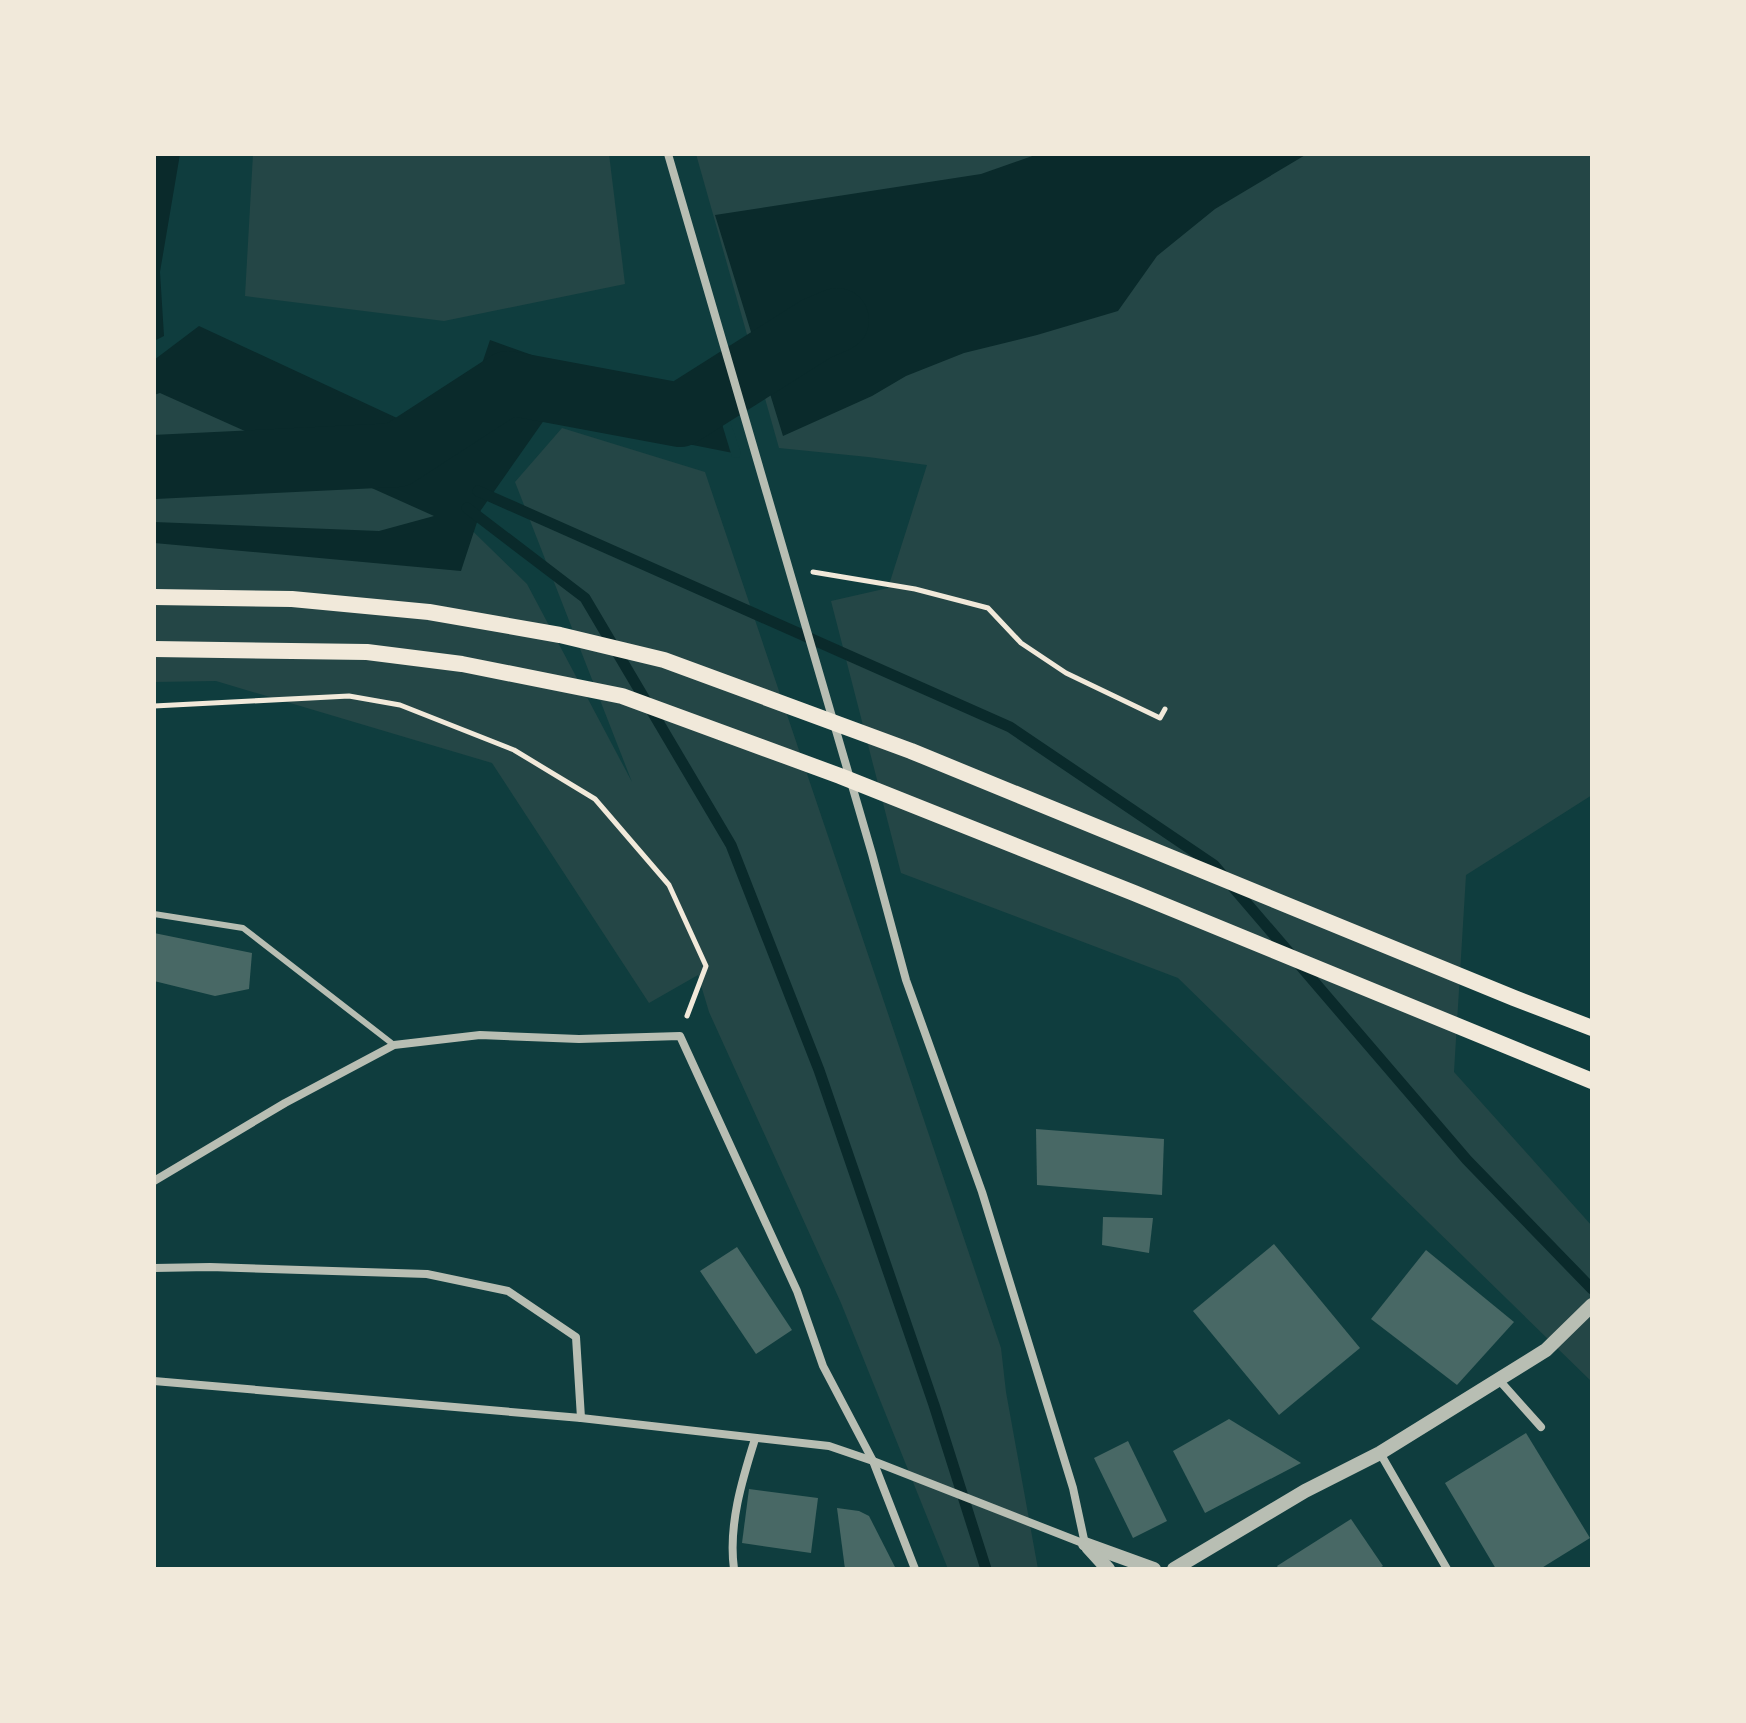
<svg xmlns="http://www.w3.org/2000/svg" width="1746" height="1723" font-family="Figtree,sans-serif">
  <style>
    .green { fill: #244646 }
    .water { fill: #0a2a2b }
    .pier { fill: #0f3d3e }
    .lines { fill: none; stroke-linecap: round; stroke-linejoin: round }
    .stream { stroke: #0a2a2b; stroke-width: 11 }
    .river { stroke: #0a2a2b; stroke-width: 64 }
    .building { fill: #486865 }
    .path { stroke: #f1e9da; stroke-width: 5 }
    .service { stroke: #b8beb3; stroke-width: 6 }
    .minor { stroke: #b8beb3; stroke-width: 8 }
    .tertiary { stroke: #b8beb3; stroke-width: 14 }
    .secondary { stroke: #f1e9da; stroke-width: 16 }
  </style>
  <rect width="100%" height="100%" fill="#0f3d3e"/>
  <g class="green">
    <polygon points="253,154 609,154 625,284 444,321 245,296"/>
    <polygon points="696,154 1592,154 1592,795 1466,875 1454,1072 1592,1226 1592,1382 1178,978 901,873 831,601 888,588 927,465 868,457 779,448"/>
    <polygon points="154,373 449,508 527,584 632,782 515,482 562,428 705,472 1001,1348 1006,1392 1038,1569 948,1569 841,1303 709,1012 698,975 649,1003 492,763 216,681 154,682"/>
  </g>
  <g class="water">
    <polygon points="154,154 180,154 160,272 164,336 154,341"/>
    <polygon points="1038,154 1307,154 1215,209 1157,256 1118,311 1037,335 964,353 906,376 872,396 783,436 715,215 981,174"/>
    <polygon points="199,326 412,425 462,423 490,340 619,386 713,385 738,454 547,416 481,510 461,571 154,543 154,522 379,531 434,516 160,393 154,395 154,360"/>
  </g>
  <polygon class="pier" points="709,381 714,382 717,384 741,453 739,458 732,457"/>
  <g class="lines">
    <g class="stream">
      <polyline points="478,491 1010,727 1214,865 1467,1160 1592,1289"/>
      <polyline points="467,508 585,598 731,845 819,1070 934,1405 986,1569"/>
    </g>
    <polyline class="river" points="154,467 397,455 508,383 680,415 816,329 837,320"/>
  </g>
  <g class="building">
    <polygon points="154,933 252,953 249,989 215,996 154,981"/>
    <polygon points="1036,1129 1164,1139 1162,1195 1037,1185"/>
    <polygon points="1103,1217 1153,1218 1149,1253 1102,1245"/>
    <polygon points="1274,1244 1360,1348 1279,1415 1193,1311"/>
    <polygon points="737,1247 792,1330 756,1354 700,1271"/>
    <polygon points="1426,1250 1514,1322 1457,1385 1371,1319"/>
    <polygon points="1229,1419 1301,1463 1205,1513 1173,1451"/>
    <polygon points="1526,1433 1590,1538 1540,1569 1496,1569 1445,1483"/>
    <polygon points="1128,1441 1167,1521 1133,1538 1094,1458"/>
    <polygon points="749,1489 818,1498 811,1553 742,1543"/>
    <polygon points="837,1508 859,1511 869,1516 896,1569 845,1569"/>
    <polygon points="1351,1519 1383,1566 1378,1569 1279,1569 1277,1566"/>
  </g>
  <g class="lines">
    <g class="path">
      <polyline points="813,572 915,589 988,608 1021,643 1066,673 1160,718 1165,709"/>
      <polyline points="154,706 349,696 400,705 514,750 595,799 669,885 706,966 687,1016"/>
    </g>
    <polyline class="service" points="154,914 243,928 394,1045"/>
    <g class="minor">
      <polyline points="668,154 872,854 906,980 982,1192 1073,1488 1085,1544"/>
      <polyline points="154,1181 285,1103 394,1045 480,1035 579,1039 680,1036 797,1291 823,1366 873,1461 915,1569"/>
      <polyline points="154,1268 210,1267 427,1274 508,1291 576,1337 581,1418"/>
      <polyline points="1499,1380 1541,1427"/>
      <polyline points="154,1381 581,1418 829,1446 873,1461 1085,1544"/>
      <polyline points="1380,1453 1447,1569"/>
      <path d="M734,1569c-6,-43 8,-89 21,-130"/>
    </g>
    <g class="tertiary">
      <polyline points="1085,1544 1154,1569"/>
      <polyline points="1088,1547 1108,1569"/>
      <polyline points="1174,1569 1305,1491 1380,1453 1546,1350 1592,1305"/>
    </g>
    <g class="secondary">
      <polyline points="154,597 292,599 429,612 560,635 664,660 911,751 1514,998 1592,1028"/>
      <polyline points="154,649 367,652 462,664 622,696 840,776 1134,893 1592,1081"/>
    </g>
  </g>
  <rect width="1746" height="1723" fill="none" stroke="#f1e9da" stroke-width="312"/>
</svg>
